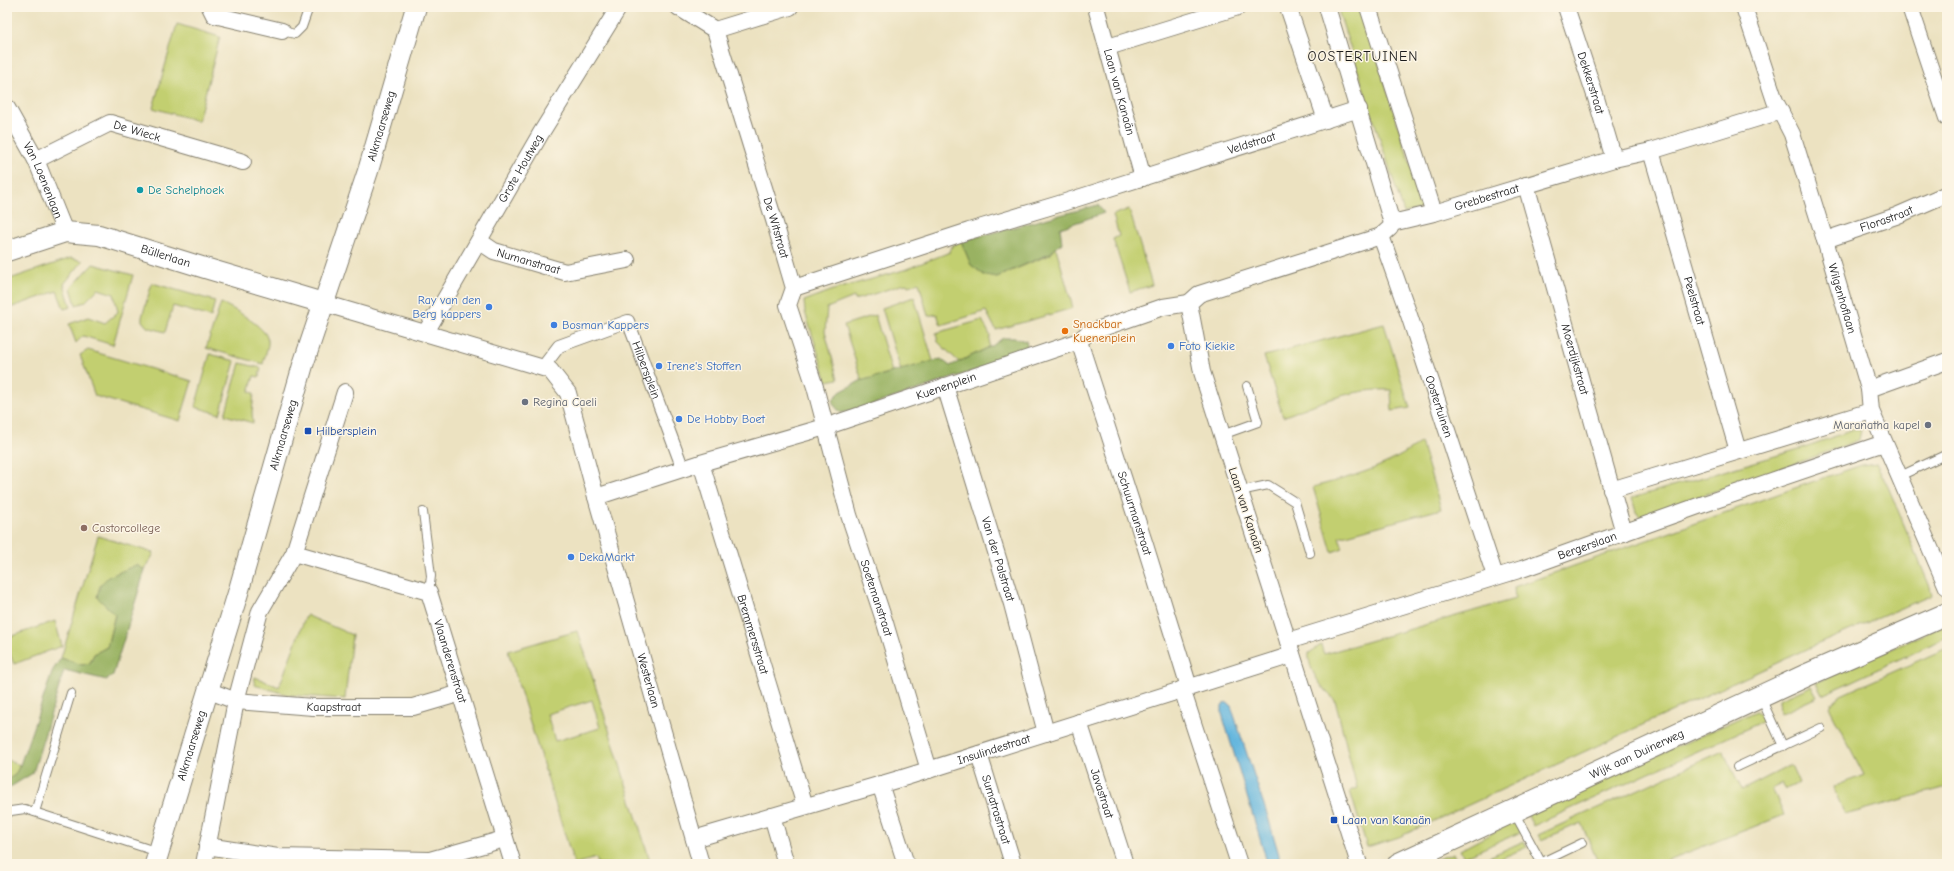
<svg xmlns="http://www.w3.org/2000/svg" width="1954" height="871" font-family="'Comic Neue',sans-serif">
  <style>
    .green { fill: #c2cf70; stroke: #6f7646; fill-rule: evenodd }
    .forest { fill: #99b262; stroke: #5a673f }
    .water { fill: #63b6de; stroke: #40697d }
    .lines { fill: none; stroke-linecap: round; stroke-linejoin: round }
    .service-casing { stroke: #847f6e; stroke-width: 10 }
    .pedestrian-casing { stroke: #847f6e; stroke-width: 14 }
    .minor-casing { stroke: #847f6e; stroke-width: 18 }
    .tertiary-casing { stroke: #847f6e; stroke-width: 22 }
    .secondary-casing { stroke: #847f6e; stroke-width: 24 }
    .service { stroke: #fff; stroke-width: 8 }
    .pedestrian { stroke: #fff; stroke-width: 12 }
    .minor { stroke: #fff; stroke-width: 16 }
    .tertiary { stroke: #fff; stroke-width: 20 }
    .secondary { stroke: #fff; stroke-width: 22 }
    .culture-dot { fill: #0f9aa8; stroke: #fcf5e5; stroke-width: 1.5 }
    .shop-dot { fill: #3f7fe0; stroke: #fcf5e5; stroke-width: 1.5 }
    .food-dot { fill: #e8710a; stroke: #fcf5e5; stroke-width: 1.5 }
    .worship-dot { fill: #6b7280; stroke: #fcf5e5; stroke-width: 1.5 }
    .transit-dot { fill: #1a4fb4; stroke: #fcf5e5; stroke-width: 1.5 }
    .education-dot { fill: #8d6e63; stroke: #fcf5e5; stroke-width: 1.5 }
    .labels { text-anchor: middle; stroke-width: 3; stroke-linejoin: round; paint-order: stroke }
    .street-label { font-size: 12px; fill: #1c1c1c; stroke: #fcf5e5 }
    .culture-label { font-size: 12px; fill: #0d838f; stroke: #fcf5e5; text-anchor: start }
    .shop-label { font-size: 12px; fill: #366cbe; stroke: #fcf5e5; text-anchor: start }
    .food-label { font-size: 12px; fill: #c56008; stroke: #fcf5e5; text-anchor: start }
    .worship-label { font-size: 12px; fill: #5b616d; stroke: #fcf5e5; text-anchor: start }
    .transit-label { font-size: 12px; fill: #164399; stroke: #fcf5e5; text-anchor: start }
    .education-label { font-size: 12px; fill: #785e54; stroke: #fcf5e5; text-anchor: start }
    .quarter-label { font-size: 14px; letter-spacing: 1px; fill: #1c1c1c; stroke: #fcf5e5 }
  </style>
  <rect width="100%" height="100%" fill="#fcf5e5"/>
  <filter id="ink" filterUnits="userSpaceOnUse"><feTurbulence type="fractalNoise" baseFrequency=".025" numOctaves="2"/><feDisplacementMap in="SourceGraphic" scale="8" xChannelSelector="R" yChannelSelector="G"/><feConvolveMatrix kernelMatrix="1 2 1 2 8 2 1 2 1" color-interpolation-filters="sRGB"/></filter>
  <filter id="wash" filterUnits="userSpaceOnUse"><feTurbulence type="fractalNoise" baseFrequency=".012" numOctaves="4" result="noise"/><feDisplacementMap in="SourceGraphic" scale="16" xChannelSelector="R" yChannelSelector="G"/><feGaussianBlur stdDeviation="0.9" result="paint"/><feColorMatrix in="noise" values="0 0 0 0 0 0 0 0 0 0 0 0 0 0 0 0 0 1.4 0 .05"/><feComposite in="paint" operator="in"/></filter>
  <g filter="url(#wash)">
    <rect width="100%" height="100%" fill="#ece2c1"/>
    <g class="green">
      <polygon points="1337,7 1361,7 1424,208 1404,213"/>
      <polygon points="177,24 220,37 198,121 153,108"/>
      <polygon points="1129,209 1152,285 1130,292 1113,239 1119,236 1113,215"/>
      <polygon points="961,241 971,265 997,277 1049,255 1056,248 1073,308 996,330 986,311 941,325 937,314 928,316 919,283 908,286 907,284 901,285 855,300 854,297 827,308 825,332 838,379 827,381 805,312 804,301 833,290 904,270 950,252 952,246"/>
      <polygon points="71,258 83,261 64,284 71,307 64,309 57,291 7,309 7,280"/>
      <polygon points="93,264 133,275 113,345 83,336 76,343 69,324 88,317 105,323 118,312 114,294 98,289 85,302 76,305 71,288"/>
      <polygon points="152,283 215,301 211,317 173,306 165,332 147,327 142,321 142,317"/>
      <polygon points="914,297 933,361 901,371 882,308"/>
      <path d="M221,303c12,5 45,24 47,37 1,7 -4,17 -5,24l-57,-16z"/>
      <polygon points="875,315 892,372 862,381 844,325"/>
      <polygon points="982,320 990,335 989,347 959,362 938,342 936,333"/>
      <path d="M1384,324l26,84 -18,3 -1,-21c-38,-2 -74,13 -108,27l-19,-61z"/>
      <polygon points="88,350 192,381 180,421 95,396 80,355"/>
      <polygon points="210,354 235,361 220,414 195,407"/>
      <polygon points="240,363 261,368 259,377 254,376 249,392 254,393 252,412 253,423 225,415"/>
      <polygon points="1853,430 1861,430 1859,440 1811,458 1640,517 1636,512 1632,498 1799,449"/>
      <path d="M1421,442l20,67 -102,28 4,11 -11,4 -19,-65c38,-10 76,-20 108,-45z"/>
      <path d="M1876,463l13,26 41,98 2,8 -116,50 -417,192 -32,10 -17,-56 7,-3 -22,-88c-12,-10 -28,-31 -26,-47l12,-8 3,9 191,-55 -1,-12 315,-111 33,-11z"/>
      <polygon points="98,536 154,553 145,570 136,565 97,597 115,614 107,647 94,654 90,663 82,665 61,658"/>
      <polygon points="306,615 352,635 345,699 289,695 254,685 255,677 279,687"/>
      <polygon points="55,621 62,646 14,664 7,647 7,638"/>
      <polygon points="1947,624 1947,637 1822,695 1816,683"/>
      <path d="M577,631l2,3 72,230h-53l-2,-6 -22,6 -66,-213zM592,700l8,28 -45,13 -8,-27z"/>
      <polygon points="1947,648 1947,787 1845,815 1833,787 1864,775 1830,709 1832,703 1841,695"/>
      <polygon points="1811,686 1817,697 1780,714 1779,700"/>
      <polygon points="1756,711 1766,720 1533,826 1527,814"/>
      <polygon points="1723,751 1742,790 1791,765 1799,783 1786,789 1782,783 1772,788 1784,815 1658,864 1589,864 1597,860 1581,823 1541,840 1538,835"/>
      <polygon points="7,760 20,765 15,775 7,780"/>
      <polygon points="1515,821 1521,832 1464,857 1460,850"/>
      <polygon points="1524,841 1527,847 1488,864 1473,864"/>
      <polygon points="1453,853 1456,861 1449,864 1426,864"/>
    </g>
    <g class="forest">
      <polygon points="1098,205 1104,213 1060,228 1062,243 1049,254 997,277 984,275 971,265 961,241"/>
      <polygon points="1003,338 1014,338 1026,341 1028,349 1024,354 863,408 841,413 833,404 834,398 840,392 860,381 941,359 950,366 992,346"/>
      <polygon points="136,565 145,570 113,675 107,680 64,670 33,773 7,789 7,780 15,775 20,765 53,670 61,658 82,665 90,663 94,654 107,647 115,615 97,597 100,585 108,577"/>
    </g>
    <polygon class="water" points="1226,702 1231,706 1268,817 1279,855 1279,864 1268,864 1267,862 1222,714 1222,705"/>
  </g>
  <g filter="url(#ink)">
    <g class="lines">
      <g class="service-casing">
        <g id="service">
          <polyline points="282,31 295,34 302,27 309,7"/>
          <polyline points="1222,435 1258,422 1247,386"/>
          <polyline points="1900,476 1947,454"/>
          <polyline points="1240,491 1268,485 1295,502 1310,553"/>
          <polyline points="423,512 431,576 429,592"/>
          <polyline points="1761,698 1783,746"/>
          <polyline points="1737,767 1821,728"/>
          <polyline points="35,812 71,693"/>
          <polyline points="1514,812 1541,862"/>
          <polyline points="7,814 11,811 25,809 158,852"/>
          <polyline points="1538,864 1582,843"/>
        </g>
      </g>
      <g class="pedestrian-casing">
        <g id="pedestrian">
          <path id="s1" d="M543,367l16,-21 69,-25 55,148"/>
        </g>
      </g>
      <g class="minor-casing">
        <g id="minor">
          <polyline points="210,7 214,15 282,31"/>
          <polyline points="678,7 715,30 790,7"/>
          <path id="s2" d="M1096,7l47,171"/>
          <polyline points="1288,7 1326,120"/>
          <polyline points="1327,7 1392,223"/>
          <polyline points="1368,7 1434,213"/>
          <path id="s3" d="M1566,7l30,91 18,61"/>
          <path id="s4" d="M1744,7l31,94 17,33 33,106 44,149 2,22 76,176"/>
          <polyline points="1910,7 1947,118"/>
          <path id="s5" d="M715,30l59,190 20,68 -6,17 27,82 34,128 36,108 44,147"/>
          <polyline points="1108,47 1238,7"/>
          <path id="s6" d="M7,108l29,52 29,72"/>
          <path id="s7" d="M1651,151l87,300"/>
          <path id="s8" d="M36,160l74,-37 133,39"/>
          <path id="s9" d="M1526,185l98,348"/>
          <path id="s10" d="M1392,223l42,-10 180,-54 37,-8 130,-40"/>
          <path id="s11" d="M1381,236l28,79 86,261"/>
          <path id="s12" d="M1825,240l71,-24 51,-22"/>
          <path id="s13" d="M479,241l15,10 71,21 62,-12"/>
          <path id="s14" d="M794,288l175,-57 90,-27 300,-95"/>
          <path id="s15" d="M323,303l227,67 18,23 28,104 105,-34 124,-36 254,-86 9,-8 75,-26 26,-4"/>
          <path id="s16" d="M426,332l115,-199 78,-126"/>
          <path id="s17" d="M1079,341l66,204 44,142"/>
          <path id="s18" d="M945,386l67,218 34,129"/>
          <polyline points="1869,389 1947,361"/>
          <path id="s19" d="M701,463l104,343"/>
          <polyline points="1611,490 1871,411"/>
          <path id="s20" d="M596,497l105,367"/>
          <path id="s21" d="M294,553l135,39 84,272"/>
          <path id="s22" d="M1288,641l234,-72 179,-64 183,-62"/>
          <polyline points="1182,689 1239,864"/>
          <path id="s23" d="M207,690l29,11 77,6h100l48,-14"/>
          <path id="s24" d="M1079,722l46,142"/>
          <path id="s25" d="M979,754l34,110"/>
          <polyline points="880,784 906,864"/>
          <polyline points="772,816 786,864"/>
          <path id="s26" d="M694,839l212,-62 386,-122"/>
          <polyline points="207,846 278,857 430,860 504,839"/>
          <polyline points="204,864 236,701 260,611 294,553 345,392"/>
          <polyline points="1359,864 1202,372 1189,303 1199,294 1381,236 1390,228 1392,223"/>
        </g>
      </g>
      <g class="tertiary-casing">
        <g id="tertiary">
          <path id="s27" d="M7,251l58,-19 34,3 106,33 118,35"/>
          <path id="s28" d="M155,864l83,-271 65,-228 65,-194 48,-164"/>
        </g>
      </g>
      <g class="secondary-casing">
        <g id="secondary">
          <path id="s29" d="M1399,864l408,-189 140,-61"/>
        </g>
      </g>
      <use href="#service" class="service"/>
      <use href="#pedestrian" class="pedestrian"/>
      <use href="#minor" class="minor"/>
      <use href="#tertiary" class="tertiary"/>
      <use href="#secondary" class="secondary"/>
    </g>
  </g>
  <circle class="culture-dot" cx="140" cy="190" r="4"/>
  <g class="shop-dot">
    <circle cx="489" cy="307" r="4"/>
    <circle cx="554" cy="325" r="4"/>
    <circle cx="1171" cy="346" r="4"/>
    <circle cx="659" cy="366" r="4"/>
    <circle cx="679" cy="419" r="4"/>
    <circle cx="571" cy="557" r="4"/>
  </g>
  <circle class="food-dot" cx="1065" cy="331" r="4"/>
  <g class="worship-dot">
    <circle cx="525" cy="402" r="4"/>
    <circle cx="1928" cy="425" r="4"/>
  </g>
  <g class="transit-dot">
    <rect x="304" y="427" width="8" height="8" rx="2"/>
    <rect x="1330" y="816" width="8" height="8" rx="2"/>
  </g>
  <circle class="education-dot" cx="84" cy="528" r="4"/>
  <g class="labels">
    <g class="street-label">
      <text dy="4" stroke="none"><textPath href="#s3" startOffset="80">Dekkerstraat</textPath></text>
      <text dy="4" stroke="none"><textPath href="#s2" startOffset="88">Laan van Kanaän</textPath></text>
      <text dy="4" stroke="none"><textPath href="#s28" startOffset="772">Alkmaarseweg</textPath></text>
      <text dy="4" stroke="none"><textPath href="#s8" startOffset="111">De Wieck</textPath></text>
      <text dy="4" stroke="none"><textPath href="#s14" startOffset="480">Veldstraat</textPath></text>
      <text dy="4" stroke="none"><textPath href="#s16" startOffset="189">Grote Houtweg</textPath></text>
      <text dy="4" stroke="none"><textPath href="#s6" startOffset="81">Van Loenenlaan</textPath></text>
      <text dy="4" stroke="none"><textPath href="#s10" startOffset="98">Grebbestraat</textPath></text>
      <text dy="4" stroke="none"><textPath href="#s12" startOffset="65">Florastraat</textPath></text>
      <text dy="4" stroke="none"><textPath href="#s5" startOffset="207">De Witstraat</textPath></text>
      <text dy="4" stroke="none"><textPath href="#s27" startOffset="165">Büllerlaan</textPath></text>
      <text dy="4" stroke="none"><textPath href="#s13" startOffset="54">Numanstraat</textPath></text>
      <text dy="4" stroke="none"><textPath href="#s4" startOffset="308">Wilgenhoflaan</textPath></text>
      <text dy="4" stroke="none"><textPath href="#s7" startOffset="156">Peelstraat</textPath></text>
      <text dy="4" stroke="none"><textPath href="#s9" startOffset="181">Moerdijkstraat</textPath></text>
      <text dy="4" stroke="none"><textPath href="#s1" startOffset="152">Hilbersplein</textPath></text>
      <text dy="4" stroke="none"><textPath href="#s15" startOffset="741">Kuenenplein</textPath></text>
      <text dy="4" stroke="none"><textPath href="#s11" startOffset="180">Oostertuinen</textPath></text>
      <text dy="4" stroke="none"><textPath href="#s28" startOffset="448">Alkmaarseweg</textPath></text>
      <text transform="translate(1246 510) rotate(72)" y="4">Laan van Kanaän</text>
      <text dy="4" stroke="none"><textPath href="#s17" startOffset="181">Schuurmanstraat</textPath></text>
      <text dy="4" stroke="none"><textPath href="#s22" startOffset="314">Bergerslaan</textPath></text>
      <text dy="4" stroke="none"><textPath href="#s18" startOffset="181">Van der Palstraat</textPath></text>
      <text dy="4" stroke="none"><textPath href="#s5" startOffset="594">Soetemanstraat</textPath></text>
      <text dy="4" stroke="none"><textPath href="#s19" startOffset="179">Bremmersstraat</textPath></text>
      <text dy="4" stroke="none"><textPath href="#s21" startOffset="213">Vlaanderenstraat</textPath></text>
      <text dy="4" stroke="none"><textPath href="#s20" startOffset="191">Westerlaan</textPath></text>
      <text dy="4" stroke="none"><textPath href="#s23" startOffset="129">Kaapstraat</textPath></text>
      <text dy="4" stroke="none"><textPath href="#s28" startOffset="124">Alkmaarseweg</textPath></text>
      <text dy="4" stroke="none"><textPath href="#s26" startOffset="313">Insulindestraat</textPath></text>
      <text dy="4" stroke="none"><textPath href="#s29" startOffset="262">Wijk aan Duinerweg</textPath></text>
      <text dy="4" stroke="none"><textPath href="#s24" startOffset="75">Javastraat</textPath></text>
      <text dy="4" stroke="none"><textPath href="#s25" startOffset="58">Sumatrastraat</textPath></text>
    </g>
    <g class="culture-label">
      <text x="148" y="194">De Schelphoek</text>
    </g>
    <g class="shop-label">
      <text x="481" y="304" text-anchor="end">Ray van den<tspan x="481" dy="14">Berg kappers</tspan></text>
      <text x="562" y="329">Bosman Kappers</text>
      <text x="1179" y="350">Foto Kiekie</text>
      <text x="667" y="370">Irene's Stoffen</text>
      <text x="687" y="423">De Hobby Boet</text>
      <text x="579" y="561">DekaMarkt</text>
    </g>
    <g class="food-label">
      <text x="1073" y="328">Snackbar<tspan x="1073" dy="14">Kuenenplein</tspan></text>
    </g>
    <g class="worship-label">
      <text x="533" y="406">Regina Caeli</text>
      <text x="1920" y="429" text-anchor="end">Maranatha kapel</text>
    </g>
    <g class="transit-label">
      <text x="316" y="435">Hilbersplein</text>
      <text x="1342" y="824">Laan van Kanaän</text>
    </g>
    <g class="education-label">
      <text x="92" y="532">Castorcollege</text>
    </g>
    <g class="quarter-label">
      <text x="1363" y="61">OOSTERTUINEN</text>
    </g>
  </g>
  <rect width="1954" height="871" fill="none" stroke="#fcf5e5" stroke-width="24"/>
</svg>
